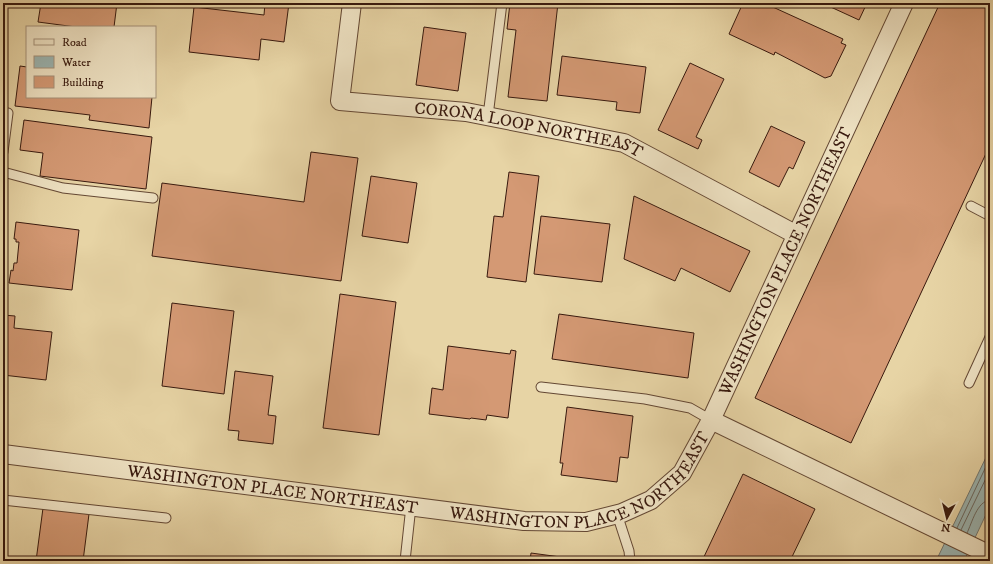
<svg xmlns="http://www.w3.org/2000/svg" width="993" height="564" font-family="'IM FELL DW Pica',serif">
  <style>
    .water { fill: #9bb5b2; stroke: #737770 }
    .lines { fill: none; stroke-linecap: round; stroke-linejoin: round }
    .shore { stroke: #6a6760; stroke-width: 1 }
    .building { fill: #d49974; stroke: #38190e }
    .service-casing { stroke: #644834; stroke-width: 11 }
    .minor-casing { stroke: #644834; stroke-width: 20 }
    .service { stroke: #efe3c4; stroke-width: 9 }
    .minor { stroke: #efe3c4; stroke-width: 18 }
    .labels { text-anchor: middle; stroke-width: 3; stroke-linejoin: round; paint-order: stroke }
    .street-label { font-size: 17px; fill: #38190e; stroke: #efe3c4 }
  </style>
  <rect width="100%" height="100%" fill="#e7d4a5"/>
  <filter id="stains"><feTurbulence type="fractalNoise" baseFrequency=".005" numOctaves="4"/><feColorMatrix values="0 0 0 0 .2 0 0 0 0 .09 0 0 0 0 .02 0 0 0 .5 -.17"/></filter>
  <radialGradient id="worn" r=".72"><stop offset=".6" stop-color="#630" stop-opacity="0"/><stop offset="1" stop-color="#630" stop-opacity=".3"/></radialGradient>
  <polygon class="water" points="990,449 990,506 964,561 936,561"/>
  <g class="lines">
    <g class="shore">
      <polyline points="957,528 990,458"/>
      <polyline points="961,530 990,470"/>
      <path d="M967,533c5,-10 10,-32 23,-33"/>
    </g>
  </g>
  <g class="building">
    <polygon points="41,3 117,3 114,27 76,27 38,22"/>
    <polygon points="265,3 289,3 284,42 261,39 259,60 189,52 194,7 264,15"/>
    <polygon points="510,3 558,3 547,101 508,97 516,30 507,29"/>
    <polygon points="743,3 764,3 843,39 841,43 846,45 831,76 825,78 775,52 774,55 729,34"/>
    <polygon points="822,3 867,3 859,20"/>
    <polygon points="940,3 990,3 990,145 851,443 755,398"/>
    <polygon points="424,27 466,33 458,91 416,85"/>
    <polygon points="562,56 646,67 640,113 616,110 617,102 557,95"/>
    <polygon points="690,63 724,79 696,137 702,140 698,149 658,130"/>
    <polygon points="20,66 27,67 27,97 152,97 149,128 89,120 90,115 15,106"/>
    <polygon points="24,120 152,137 146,189 40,176 43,153 20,150"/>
    <polygon points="771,126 805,142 793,169 789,167 779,187 749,172"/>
    <polygon points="311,152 358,158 341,281 152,256 162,183 304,202"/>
    <polygon points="509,172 539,176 526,282 487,277 494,216 503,217"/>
    <polygon points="371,176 417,183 408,243 362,236"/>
    <polygon points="634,196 750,251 730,292 681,268 675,281 624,259"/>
    <polygon points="541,216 610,224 602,282 534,274"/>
    <polygon points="16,222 79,230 72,290 9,283 11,270 13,271 14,263 17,263 19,242 16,242 16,239 14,239"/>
    <polygon points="340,294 396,302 379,435 323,428"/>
    <polygon points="172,303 234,311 224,394 162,386"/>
    <polygon points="559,314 694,333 688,378 552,359"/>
    <polygon points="3,315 15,316 14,328 52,332 46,380 3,375 5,364 3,364"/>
    <polygon points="448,346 510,354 511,350 516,351 508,418 487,415 486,420 471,418 470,419 429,414 432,388 443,390"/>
    <polygon points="235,371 273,376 268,415 276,416 273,444 238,440 239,431 228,430"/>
    <polygon points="567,407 633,416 628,458 620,457 617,482 561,475 563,463 560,463"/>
    <polygon points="743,474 815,509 790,561 702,561"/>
    <polygon points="43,508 89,514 83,561 36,561"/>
    <polygon points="531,553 590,561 530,561"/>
    <polygon points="3,557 32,561 3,561"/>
  </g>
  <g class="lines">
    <g class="service-casing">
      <g id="service">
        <polyline points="488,116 502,3"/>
        <polyline points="3,152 8,113"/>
        <polyline points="3,172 63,188 153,198"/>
        <polyline points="971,206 990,216"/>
        <polyline points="969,383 990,337"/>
        <polyline points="541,387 645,399 690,408 711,420"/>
        <polyline points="3,500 166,518"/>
        <polyline points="617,514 629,551 630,561"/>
        <polyline points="405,561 411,506"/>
      </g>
    </g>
    <g class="minor-casing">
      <g id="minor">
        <path id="s1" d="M352,3l-12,98 126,11 158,31 171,91"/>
        <polyline points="711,420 990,555"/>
        <path id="s2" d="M3,454l521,67 62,1 36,-9 29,-13 31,-27 29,-53 193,-417"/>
      </g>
    </g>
    <use href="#service" class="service"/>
    <use href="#minor" class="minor"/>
  </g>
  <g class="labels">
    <g class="street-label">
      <text dy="6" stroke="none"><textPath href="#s1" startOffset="290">CORONA LOOP NORTHEAST</textPath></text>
      <text dy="6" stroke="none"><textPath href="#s2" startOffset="933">WASHINGTON PLACE NORTHEAST</textPath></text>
      <text dy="6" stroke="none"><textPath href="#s2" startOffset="597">WASHINGTON PLACE NORTHEAST</textPath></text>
      <text dy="6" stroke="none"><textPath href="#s2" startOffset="272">WASHINGTON PLACE NORTHEAST</textPath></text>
    </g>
  </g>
  <rect width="993" height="564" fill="none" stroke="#e7d4a5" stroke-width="16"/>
  <rect x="4" y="4" width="985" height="556" fill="none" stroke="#38190e" stroke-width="2"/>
  <rect x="8" y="8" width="977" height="548" fill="none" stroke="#38190e"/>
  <rect x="26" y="26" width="130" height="72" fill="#efe3c4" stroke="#a6927b"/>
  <rect x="34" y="39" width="20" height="6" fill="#efe3c4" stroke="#a6927b"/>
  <text x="62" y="46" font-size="12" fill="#38190e">Road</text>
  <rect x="34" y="56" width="20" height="12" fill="#9bb5b2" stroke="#a6927b"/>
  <text x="62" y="66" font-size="12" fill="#38190e">Water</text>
  <rect x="34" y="76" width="20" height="12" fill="#d49974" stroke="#a6927b"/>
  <text x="62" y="86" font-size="12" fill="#38190e">Building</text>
  <g transform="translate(947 518) rotate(187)" stroke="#efe3c4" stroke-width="3" paint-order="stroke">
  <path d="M0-3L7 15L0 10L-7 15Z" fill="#38190e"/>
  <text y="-6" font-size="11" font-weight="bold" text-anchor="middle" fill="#38190e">N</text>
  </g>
  <rect width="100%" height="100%" filter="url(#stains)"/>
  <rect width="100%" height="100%" fill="url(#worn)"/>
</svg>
